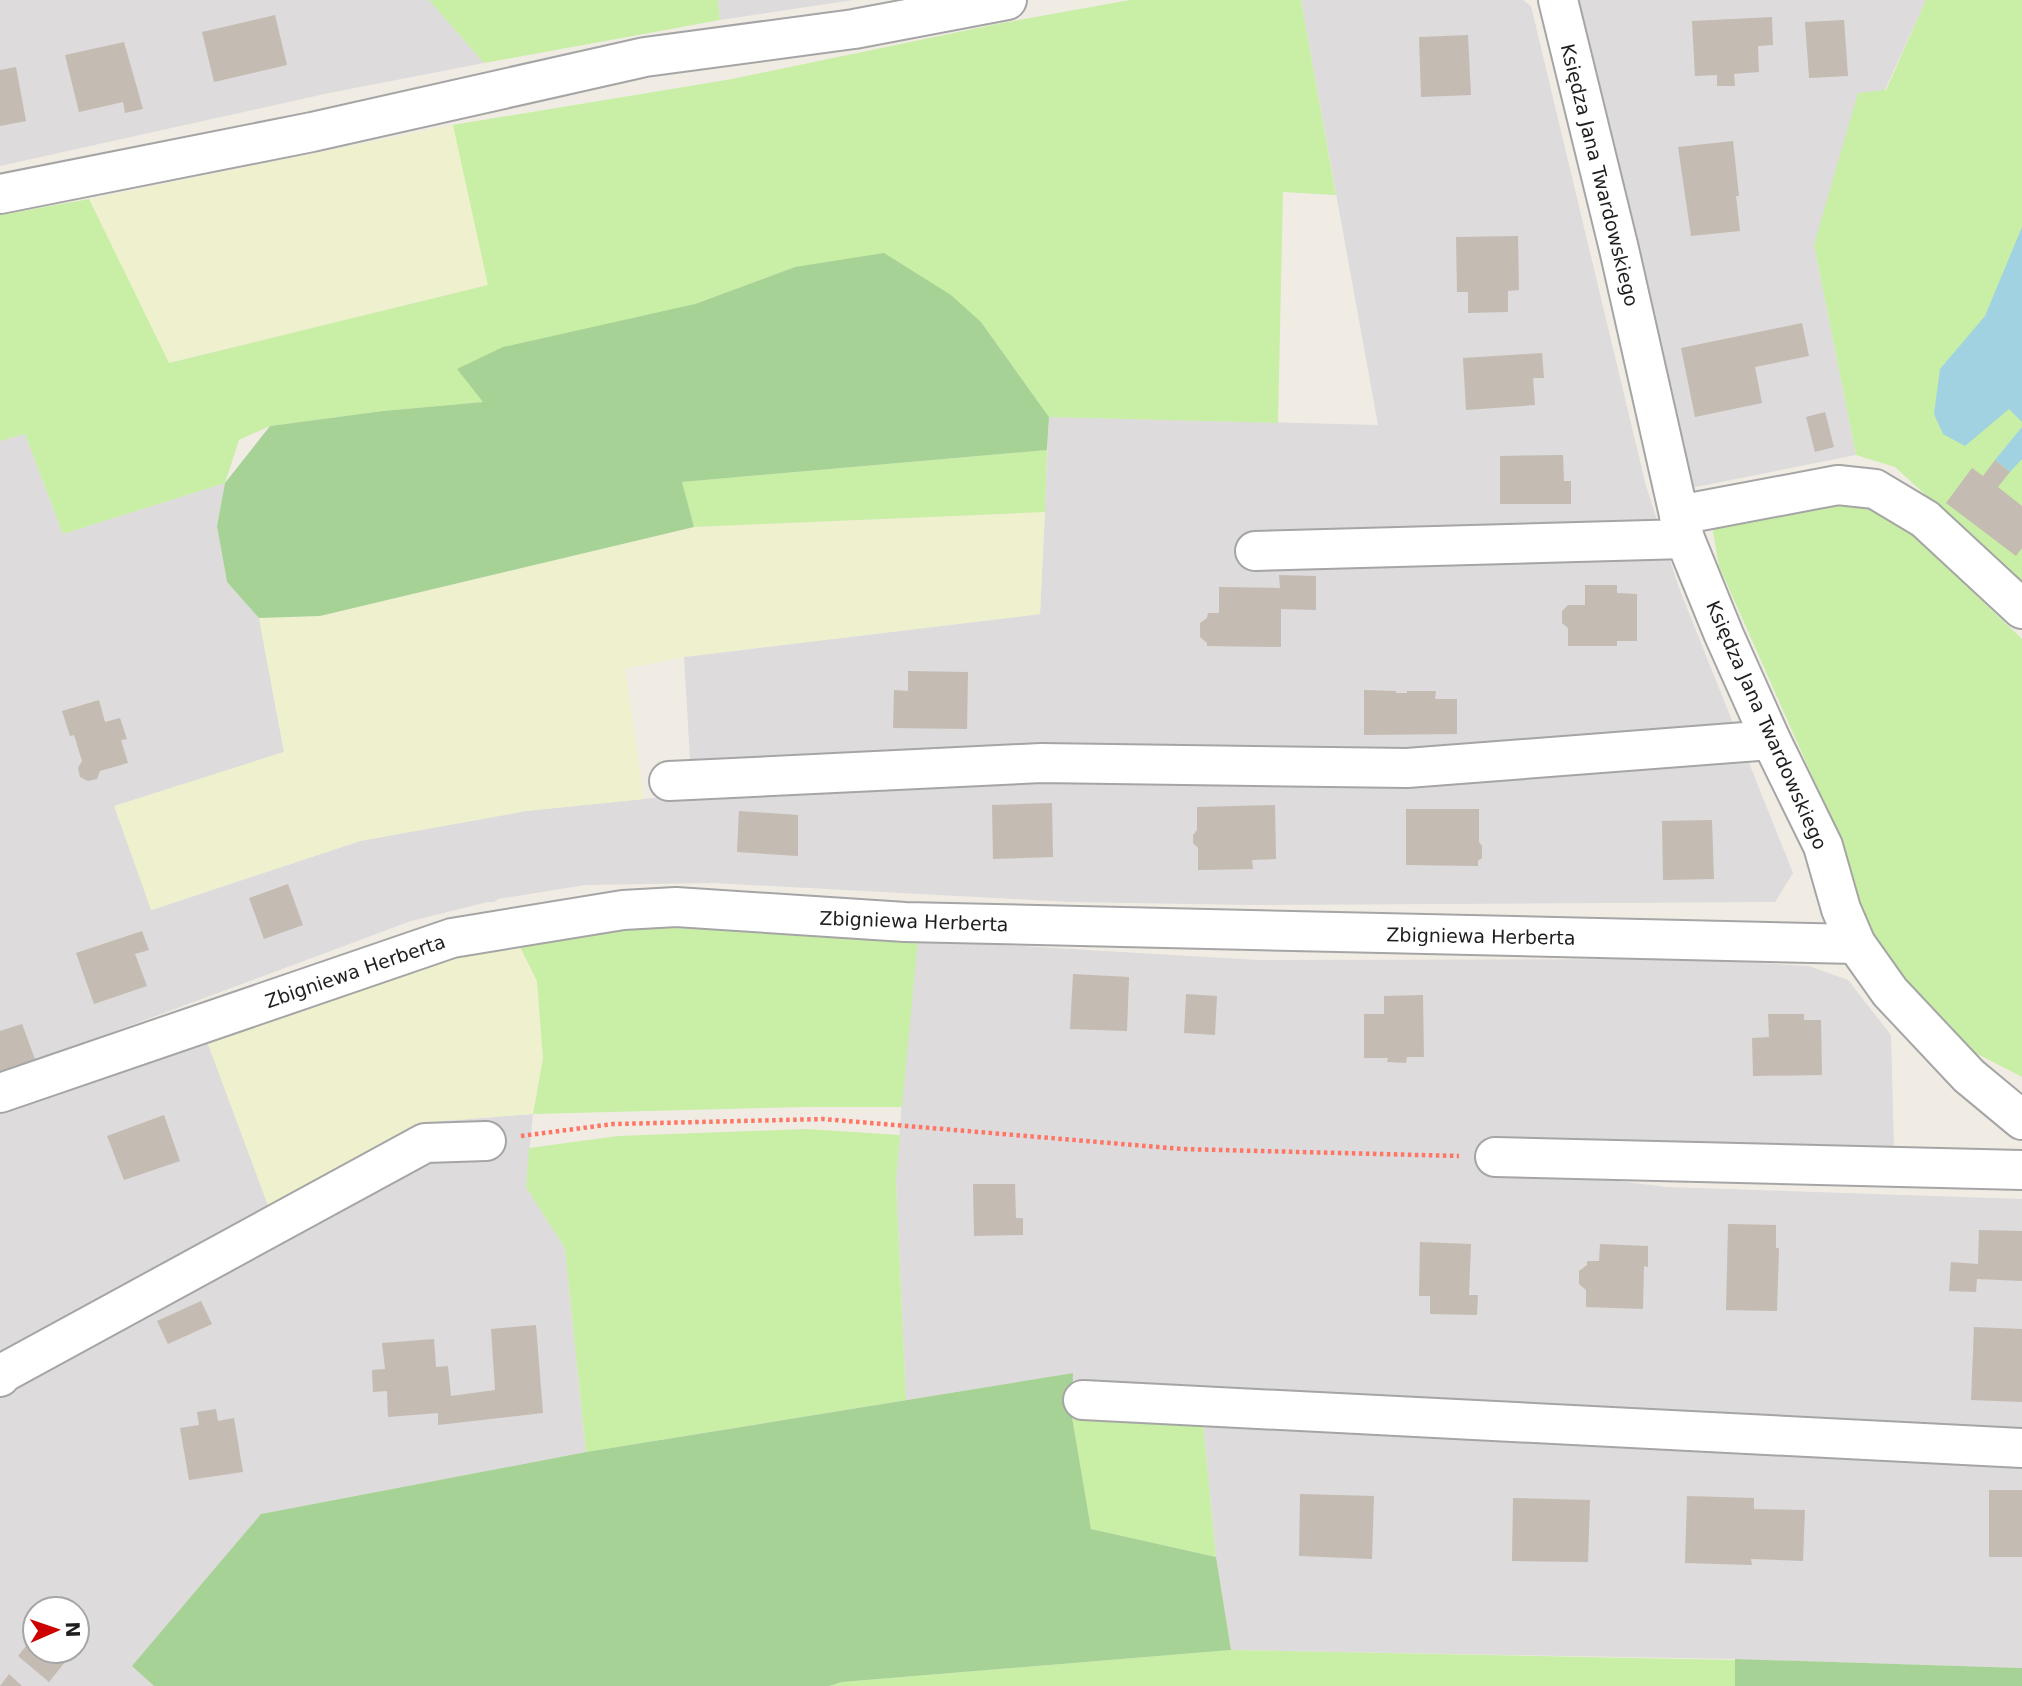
<svg xmlns="http://www.w3.org/2000/svg" width="2022" height="1686" font-family="'DejaVu Sans',sans-serif">
  <style>
    .residential { fill: #dddbdb; fill-rule: evenodd }
    .farmland { fill: #eef0ce }
    .grass { fill: #c9eea6 }
    .forest { fill: #a7d295 }
    .water { fill: #a1d2e1 }
    .building { fill: #c4bbb3 }
    .lines { fill: none; stroke-linecap: round; stroke-linejoin: round }
    .minor-casing { stroke: #a5a5a5; stroke-width: 42 }
    .path { stroke: #ff7666; stroke-width: 4.5; stroke-dasharray: 3.5 3.5; stroke-linecap: butt }
    .minor { stroke: #fff; stroke-width: 38 }
    .labels { text-anchor: middle; stroke-width: 7; stroke-linejoin: round; paint-order: stroke }
    .street-label { font-size: 19px; fill: #1e1e1e; stroke: #fff }
  </style>
  <rect width="100%" height="100%" fill="#f0ece4"/>
  <g class="residential">
    <polygon points="0,0 429,0 484,63 329,93 0,166"/>
    <polygon points="718,0 853,0 720,20"/>
    <polygon points="1301,0 1523,0 1531,6 1646,486 1679,588 1793,873 1775,902 1252,905 1071,902 713,883 585,885 498,899 494,902 488,902 411,921 0,1074 0,441 25,434 63,534 225,483 217,526 227,582 259,618 284,752 115,806 152,910 360,841 526,811 692,794 684,657 1040,614 1049,417 1378,425"/>
    <polygon points="1579,0 1926,0 1814,245 1856,455 1686,489 1611,131"/>
    <polygon points="918,940 1258,960 1688,959 1809,966 1848,980 1891,1035 1894,1149 1562,1174 1666,1187 2022,1199 2022,1668 1735,1659 1231,1650 1216,1557 1203,1424 1072,1417 1073,1373 906,1400 896,1181 909,1006"/>
    <path d="M208,1044l61,164 161,-86 103,-8 -7,73 39,61 21,204 -325,62 -128,152 21,20h-154v-574zM35,1609h42v42h-42z"/>
  </g>
  <g class="farmland">
    <polygon points="453,125 489,285 168,363 89,199"/>
    <polygon points="1045,512 1040,614 684,657 625,669 644,799 526,811 360,841 151,910 114,806 284,752 259,618 320,616 694,527"/>
    <polygon points="516,939 537,981 543,1059 533,1114 430,1122 269,1208 208,1044 449,950"/>
  </g>
  <g class="grass">
    <polygon points="429,0 718,0 720,20 484,63"/>
    <polygon points="1130,0 1301,0 1336,195 1283,192 1278,423 1049,417 981,322 795,267 695,304 484,402 383,411 270,426 239,440 225,483 63,534 25,434 0,441 0,215 89,199 169,363 488,285 453,125 732,79 997,24"/>
    <polygon points="1926,0 2022,0 2022,583 1895,467 1856,455 1814,245 1858,93 1886,90"/>
    <polygon points="1047,450 1045,512 694,527 681,482"/>
    <polygon points="1804,505 1875,506 1913,535 2022,639 2022,1077 1966,1048 1917,999 1862,932 1845,850 1719,566 1712,526"/>
    <polygon points="629,926 918,940 902,1107 805,1107 533,1114 543,1059 537,981 516,939"/>
    <polygon points="807,1129 900,1135 896,1181 906,1400 586,1452 565,1248 526,1187 529,1148 618,1136"/>
    <polygon points="1072,1417 1203,1424 1216,1557 1091,1529"/>
    <polygon points="1231,1650 1735,1660 1735,1686 829,1686 842,1682"/>
  </g>
  <g class="forest">
    <polygon points="884,253 951,295 981,322 1049,417 1047,450 682,482 694,527 320,616 259,618 227,582 217,526 225,483 270,426 383,411 483,402 457,369 503,347 695,304 795,267"/>
    <polygon points="1073,1373 1072,1417 1091,1529 1216,1557 1231,1650 842,1682 829,1686 154,1686 132,1666 261,1514 586,1452"/>
    <polygon points="1735,1659 2022,1668 2022,1686 1735,1686"/>
  </g>
  <g class="water">
    <polygon points="2022,227 2022,422 2009,409 1965,446 1943,434 1934,414 1940,369 1985,316"/>
    <polygon points="2022,427 2022,459 2010,472 1995,460"/>
  </g>
  <g class="building">
    <polygon points="275,15 287,65 214,82 202,32"/>
    <polygon points="1772,17 1773,45 1758,46 1759,72 1734,74 1735,86 1717,86 1717,75 1695,76 1692,21"/>
    <polygon points="1844,20 1848,76 1809,78 1805,22"/>
    <polygon points="1468,35 1471,95 1421,97 1419,37"/>
    <polygon points="124,42 143,109 125,113 123,102 79,112 65,55"/>
    <polygon points="16,67 26,121 0,126 0,70"/>
    <polygon points="1733,141 1739,196 1736,196 1740,231 1691,236 1678,147"/>
    <polygon points="1518,236 1519,290 1508,291 1508,312 1468,313 1468,292 1457,292 1456,237"/>
    <polygon points="1802,323 1809,356 1755,367 1762,403 1695,417 1681,348"/>
    <polygon points="1542,353 1544,378 1533,378 1535,405 1466,410 1463,358"/>
    <polygon points="1825,412 1834,447 1815,452 1806,417"/>
    <polygon points="1563,455 1564,481 1571,481 1571,504 1500,504 1500,456"/>
    <polygon points="1995,460 2010,472 1998,487 2022,506 2022,548 2016,556 1946,503 1972,468 1983,476"/>
    <polygon points="1279,575 1316,576 1316,610 1281,609 1281,647 1207,646 1207,643 1200,637 1200,623 1207,618 1208,613 1219,613 1219,587 1280,588"/>
    <polygon points="1585,585 1617,585 1617,593 1637,594 1637,641 1617,641 1617,646 1568,646 1568,628 1562,623 1562,611 1568,605 1585,605"/>
    <polygon points="908,671 968,672 967,729 893,728 894,690 908,691"/>
    <polygon points="1364,690 1396,691 1396,693 1407,693 1407,691 1436,691 1435,699 1457,699 1457,734 1364,735"/>
    <polygon points="99,700 105,722 120,718 127,739 121,740 128,763 100,771 97,779 88,781 80,777 78,768 82,761 74,735 70,736 62,711"/>
    <polygon points="1052,803 1053,857 993,859 992,805"/>
    <polygon points="1275,805 1276,859 1252,860 1253,869 1198,870 1198,848 1193,843 1193,835 1197,830 1197,807"/>
    <polygon points="1406,809 1479,809 1479,842 1482,846 1482,858 1478,861 1478,866 1406,865"/>
    <polygon points="739,811 798,815 798,856 737,852"/>
    <polygon points="1712,820 1714,879 1663,880 1662,821"/>
    <polygon points="288,884 303,925 264,939 249,898"/>
    <polygon points="142,931 149,950 135,954 147,986 94,1004 76,953"/>
    <polygon points="1073,974 1129,977 1127,1031 1070,1029"/>
    <polygon points="1186,994 1217,996 1215,1035 1184,1033"/>
    <polygon points="1423,995 1424,1057 1407,1057 1406,1063 1387,1062 1388,1058 1364,1058 1364,1014 1384,1014 1384,996"/>
    <polygon points="1768,1014 1804,1014 1804,1020 1821,1020 1822,1075 1753,1076 1752,1038 1769,1037"/>
    <polygon points="22,1024 35,1059 0,1071 0,1031"/>
    <polygon points="164,1115 180,1161 124,1180 107,1136"/>
    <polygon points="973,1184 1015,1184 1016,1218 1023,1218 1023,1235 974,1236"/>
    <polygon points="1728,1224 1776,1225 1776,1248 1779,1248 1777,1311 1726,1310"/>
    <polygon points="1979,1230 2022,1231 2022,1281 1977,1279 1976,1292 1949,1291 1951,1262 1978,1264"/>
    <polygon points="1420,1242 1471,1244 1469,1295 1478,1295 1477,1315 1430,1314 1430,1296 1419,1296"/>
    <polygon points="1600,1244 1648,1246 1648,1267 1644,1266 1643,1309 1586,1307 1586,1290 1579,1284 1579,1271 1587,1265 1587,1261 1599,1261"/>
    <polygon points="201,1301 212,1324 168,1344 157,1321"/>
    <polygon points="536,1325 543,1413 438,1425 438,1413 388,1417 387,1391 373,1392 372,1370 385,1369 382,1343 434,1339 436,1367 448,1366 451,1396 495,1390 491,1329"/>
    <polygon points="1974,1327 2022,1329 2022,1402 1971,1400"/>
    <polygon points="216,1409 218,1421 234,1418 243,1472 189,1480 180,1428 199,1425 197,1412"/>
    <rect x="1989" y="1490" width="33" height="67"/>
    <polygon points="1300,1494 1374,1496 1372,1559 1299,1556"/>
    <polygon points="1687,1496 1754,1498 1754,1509 1805,1510 1803,1561 1751,1559 1752,1565 1685,1563"/>
    <polygon points="1513,1498 1590,1500 1588,1562 1512,1561"/>
    <polygon points="77,1630 86,1637 77,1648"/>
    <polygon points="35,1635 35,1651 74,1651 49,1682 18,1656"/>
    <polygon points="9,1674 22,1686 0,1686"/>
  </g>
  <g class="lines">
    <g class="minor-casing">
      <g id="minor">
        <polyline points="1558,0 1619,249 1679,515 1838,485 1875,489 1925,519 2022,609"/>
        <polyline points="0,194 312,132 645,57 854,29 1007,0"/>
        <polyline points="1679,515 1685,539 1724,635 1771,740 1823,846 1841,909 1856,944 1890,992 1969,1076 2022,1120"/>
        <polyline points="1255,551 1685,539"/>
        <polyline points="669,781 1041,763 1407,768 1771,740"/>
        <polyline points="0,1093 452,938 623,910 676,907 905,922 1856,944"/>
        <polyline points="1495,1157 2022,1170"/>
        <polyline points="0,1377 3,1373 425,1143 486,1141"/>
        <polyline points="1083,1400 2022,1448"/>
      </g>
    </g>
    <polyline class="path" points="521,1136 613,1124 823,1119 1182,1149 1459,1156"/>
    <use href="#minor" class="minor"/>
  </g>
  <g class="labels">
    <g class="street-label">
      <text transform="translate(1600 175) rotate(76)" y="7">Księdza Jana Twardowskiego</text>
      <text transform="translate(1767 725) rotate(66)" y="7">Księdza Jana Twardowskiego</text>
      <text transform="translate(914 921) rotate(2)" y="7">Zbigniewa Herberta</text>
      <text transform="translate(1481 936) rotate(1)" y="7">Zbigniewa Herberta</text>
      <text transform="translate(355 971) rotate(-19)" y="7">Zbigniewa Herberta</text>
    </g>
  </g>
  <g transform="translate(56 1630) rotate(88)"><circle r="33" fill="#ffffff" stroke="#a5a5a5" stroke-width="2"/>
  <path d="M0-5L12 26L0 18L-12 26Z" fill="#cd0100"/>
  <text y="-10" font-size="19" font-weight="bold" text-anchor="middle" fill="#1e1e1e">N</text>
  </g>
</svg>
